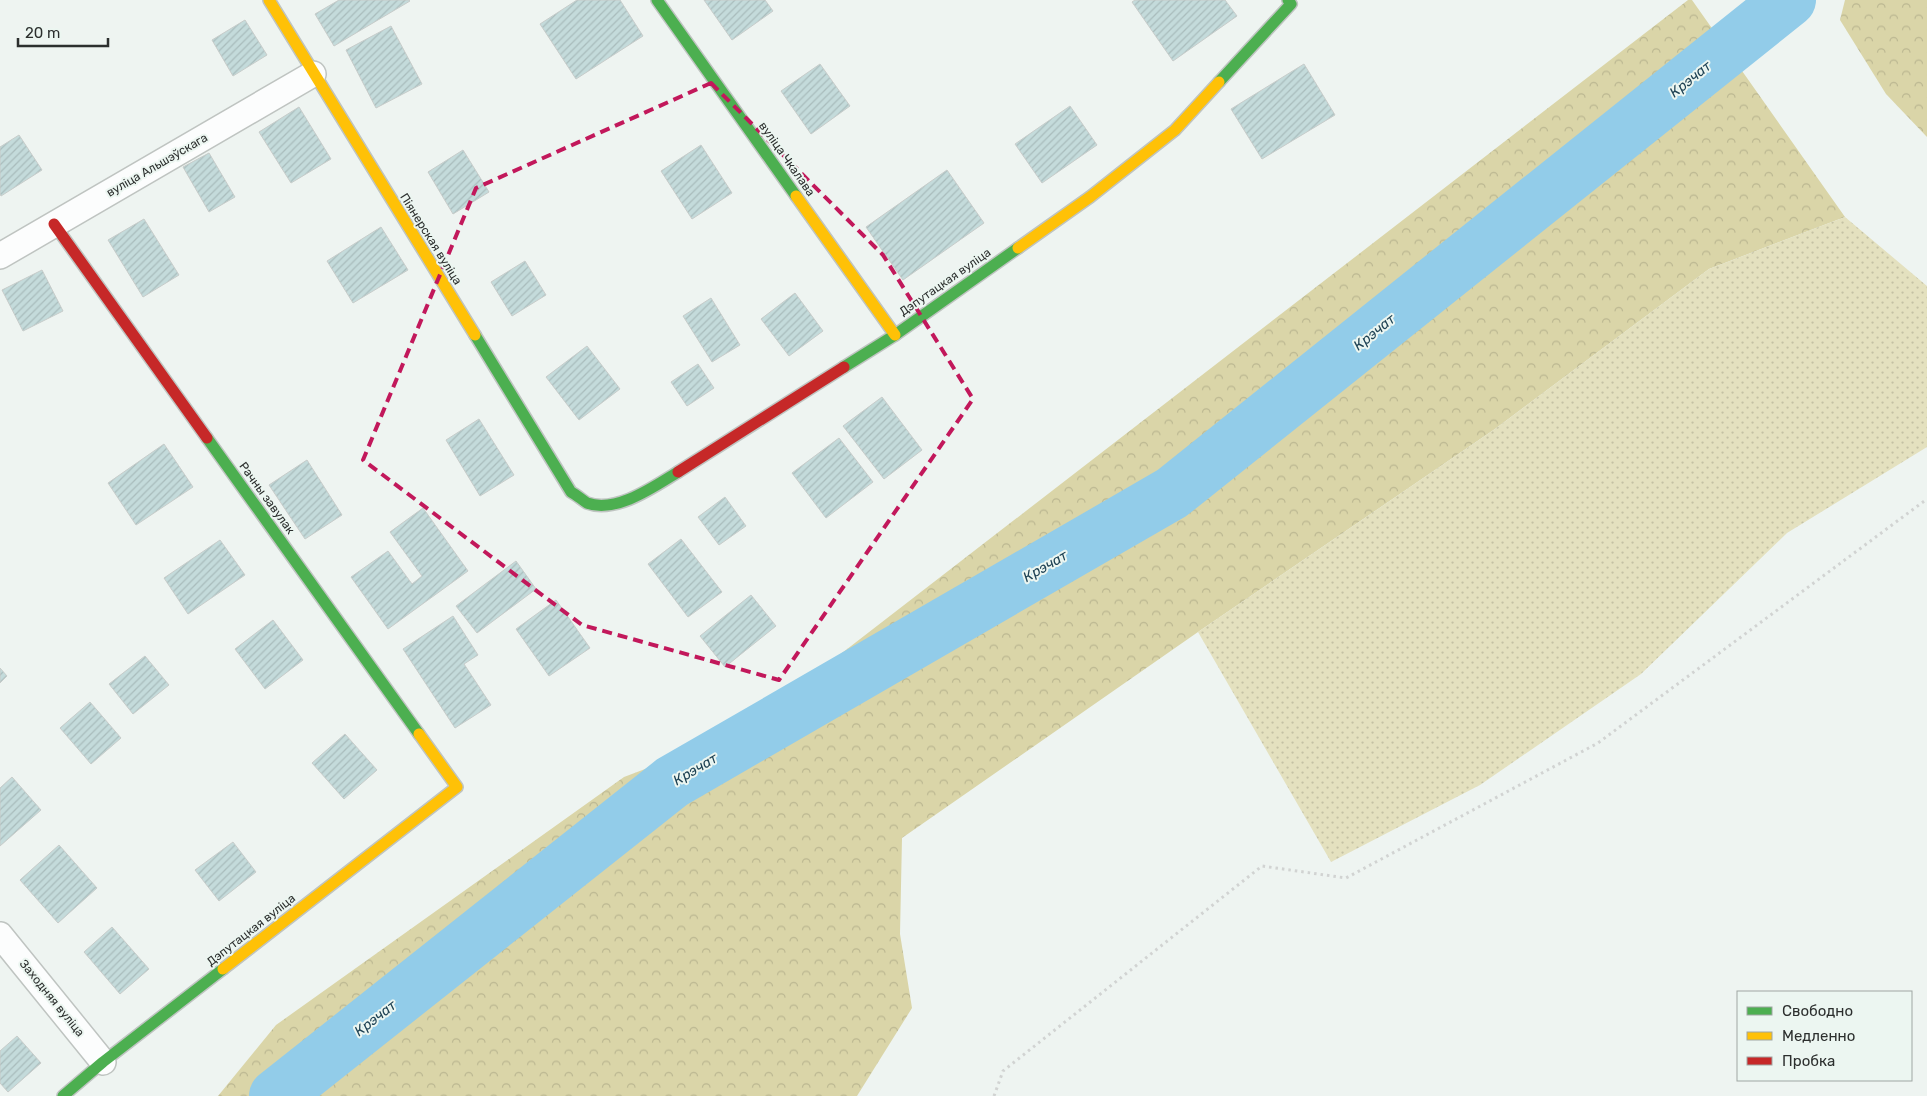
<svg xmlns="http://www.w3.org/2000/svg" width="1927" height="1096" viewBox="0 0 1927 1096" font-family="Rubik,sans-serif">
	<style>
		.forest { fill: url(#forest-crowns) }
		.garden { fill: url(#garden-dots) }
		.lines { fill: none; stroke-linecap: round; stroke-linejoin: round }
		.river { stroke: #92cce9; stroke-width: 54 }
		.building { fill: url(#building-hatch); stroke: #c7ccca }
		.street-casing { stroke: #bfc4c1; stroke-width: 28 }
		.fast-casing { stroke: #bfc4c1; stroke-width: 14 }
		.slow-casing { stroke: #bfc4c1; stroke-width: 14 }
		.jam-casing { stroke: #bfc4c1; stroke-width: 14 }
		.path { stroke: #d1d3d2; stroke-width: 3; stroke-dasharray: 2.5 4; stroke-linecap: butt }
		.street { stroke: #fcfdfd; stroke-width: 25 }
		.fast { stroke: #4caf50; stroke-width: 11 }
		.slow { stroke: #ffc107; stroke-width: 11 }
		.jam { stroke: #c62828; stroke-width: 11 }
		.marked { fill: none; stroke: #c2185b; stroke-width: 4; stroke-dasharray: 10 6; stroke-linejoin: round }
		.labels { text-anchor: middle; stroke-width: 4; stroke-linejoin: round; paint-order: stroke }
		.street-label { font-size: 12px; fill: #2c2f2e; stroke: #ecf6f1 }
		.water-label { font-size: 14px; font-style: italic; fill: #1d4153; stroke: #ecf6f1 }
	</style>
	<defs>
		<pattern id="forest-crowns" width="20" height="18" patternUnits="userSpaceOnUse" patternTransform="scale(1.25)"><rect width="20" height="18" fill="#dad5a8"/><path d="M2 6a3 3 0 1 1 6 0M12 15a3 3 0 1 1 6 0" fill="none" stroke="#bbb791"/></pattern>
		<pattern id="garden-dots" width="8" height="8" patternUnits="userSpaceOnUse" patternTransform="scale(1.25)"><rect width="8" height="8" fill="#e4e1bf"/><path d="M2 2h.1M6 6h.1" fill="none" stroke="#c4c1a4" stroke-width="1.8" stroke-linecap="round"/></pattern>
		<pattern id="building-hatch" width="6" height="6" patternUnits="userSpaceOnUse" patternTransform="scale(1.25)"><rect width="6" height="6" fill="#c4dbdb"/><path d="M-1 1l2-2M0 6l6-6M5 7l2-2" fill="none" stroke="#a9bcbc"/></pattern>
	</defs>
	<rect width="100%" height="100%" fill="#eef4f1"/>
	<g class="forest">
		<polygon points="1688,0 1692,0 1845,217 1709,269 1495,429 1198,632 902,838 900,934 912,1008 857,1096 218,1096 276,1025 624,777 737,734"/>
		<polygon points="1845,0 1927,0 1927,137 1886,94 1840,20"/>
	</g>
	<polygon class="garden" points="1845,217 1927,286 1927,447 1787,533 1641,674 1480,785 1331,862 1198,632 1495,429 1709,269"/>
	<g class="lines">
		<polyline class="river" points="276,1096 672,782 1172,493 1789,0"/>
	</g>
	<g class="building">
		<polygon points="339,0 409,0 410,1 334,46 315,14"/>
		<polygon points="577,0 620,0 643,36 576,79 540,24"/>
		<polygon points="704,0 765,0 773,11 732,40"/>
		<polygon points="1135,0 1225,0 1237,16 1173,61 1132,2"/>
		<polygon points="245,20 267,55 233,76 212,40"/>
		<polygon points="391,26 422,84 376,108 346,50"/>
		<polygon points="820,64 850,106 811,134 781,91"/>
		<polygon points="1304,64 1335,115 1262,159 1231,109"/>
		<polygon points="1070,106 1097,145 1042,183 1015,144"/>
		<polygon points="299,107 331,159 291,183 259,132"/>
		<polygon points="19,135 42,170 1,196 0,194 0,147"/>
		<polygon points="701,145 732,193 692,219 661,171"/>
		<polygon points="463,150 489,192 453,214 428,172"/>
		<polygon points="209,153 235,197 209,212 183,167"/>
		<polygon points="947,170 984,223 903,280 866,227"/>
		<polygon points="144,219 179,275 143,297 108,240"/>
		<polygon points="381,227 408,270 353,303 327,261"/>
		<polygon points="525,261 546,295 512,316 491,282"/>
		<polygon points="42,270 63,311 23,331 2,290"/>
		<polygon points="795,293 823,331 789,356 761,319"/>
		<polygon points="711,298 740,345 712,362 683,316"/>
		<polygon points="587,346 620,389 579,420 546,377"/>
		<polygon points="698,364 714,388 687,406 671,382"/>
		<polygon points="882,397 922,450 884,479 843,426"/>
		<polygon points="479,419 514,475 480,496 446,440"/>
		<polygon points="839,438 873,482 826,518 792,473"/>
		<polygon points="164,444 193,487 136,525 108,483"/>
		<polygon points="307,460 342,515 305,539 269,485"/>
		<polygon points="725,497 746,526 719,545 698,517"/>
		<polygon points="423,508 468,571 388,629 351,577 388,551 412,584 422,576 390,532"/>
		<polygon points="681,539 722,592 688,617 648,564"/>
		<polygon points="220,540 245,575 188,614 164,578"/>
		<polygon points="516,561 536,589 477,633 456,606"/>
		<polygon points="751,595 776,626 725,667 700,636"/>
		<polygon points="556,600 590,648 549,676 516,629"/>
		<polygon points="453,616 478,655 464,664 491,705 455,728 403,649"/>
		<polygon points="273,620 303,660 265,689 235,649"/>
		<polygon points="145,656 169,685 133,714 109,684"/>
		<polygon points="0,668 7,676 0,683"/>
		<polygon points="90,702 121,738 91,764 60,728"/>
		<polygon points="345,734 377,770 344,799 312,763"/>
		<polygon points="12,777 41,810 0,846 0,788"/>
		<polygon points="233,842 256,872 219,901 195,870"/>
		<polygon points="59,845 97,888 58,923 20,880"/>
		<polygon points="112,927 149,969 120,994 84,952"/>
		<polygon points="17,1036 41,1063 8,1092 0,1083 0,1051"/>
	</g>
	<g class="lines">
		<g class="street-casing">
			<g id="street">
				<polyline points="0,256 313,74"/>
				<polyline points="0,935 103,1062"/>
			</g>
		</g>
		<g class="fast-casing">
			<g id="fast">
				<polyline points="657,0 796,196"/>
				<polyline points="1219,82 1291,4 1288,0"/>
				<path d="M475,335L571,492C577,495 582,500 587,503C616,514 655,486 678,472"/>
				<polyline points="844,367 895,335 1018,248"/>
				<polyline points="207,438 419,734"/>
				<polyline points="63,1096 103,1062 223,969"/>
			</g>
		</g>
		<g class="slow-casing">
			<g id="slow">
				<polyline points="269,0 475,335"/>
				<polyline points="796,196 895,335"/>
				<polyline points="1018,248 1090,197 1175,130 1219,82"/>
				<polyline points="223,969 457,787 419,734"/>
			</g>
		</g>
		<g class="jam-casing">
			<g id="jam">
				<polyline points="54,224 207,438"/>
				<polyline points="678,472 844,367"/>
			</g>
		</g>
		<polyline class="path" points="994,1096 1003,1071 1262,866 1346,878 1598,743 1927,499"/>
		<use href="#street" class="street"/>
		<use href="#fast" class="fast"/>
		<use href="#slow" class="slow"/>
		<use href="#jam" class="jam"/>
	</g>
	<path class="marked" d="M711,83L883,255L973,399L779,680L582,625L363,460L476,188Z"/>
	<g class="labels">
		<g class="street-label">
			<text transform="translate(787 159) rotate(55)" y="4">вуліца Чкалава</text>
			<text transform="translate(157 165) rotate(-30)" y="4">вуліца Альшэўскага</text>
			<text transform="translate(431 239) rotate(58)" y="4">Піянерская вуліца</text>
			<text transform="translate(945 282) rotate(-35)" y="4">Дэпутацкая вуліца</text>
			<text transform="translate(267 498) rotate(54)" y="4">Рачны завулак</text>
			<text transform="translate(251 930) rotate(-38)" y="4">Дэпутацкая вуліца</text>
			<text transform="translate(52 998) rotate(51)" y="4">Заходняя вуліца</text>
		</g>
		<g class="water-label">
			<text transform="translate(1690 79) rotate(-39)" y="5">Крэчат</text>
			<text transform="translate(1374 332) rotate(-39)" y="5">Крэчат</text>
			<text transform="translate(1045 566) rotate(-30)" y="5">Крэчат</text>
			<text transform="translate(695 769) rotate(-31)" y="5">Крэчат</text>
			<text transform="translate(375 1018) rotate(-38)" y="5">Крэчат</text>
		</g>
	</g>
	<rect x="1737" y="991" width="175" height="90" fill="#ecf6f1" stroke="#9fa6a3"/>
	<rect x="1747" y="1007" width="25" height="8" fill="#4caf50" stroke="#9fa6a3"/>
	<text x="1782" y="1016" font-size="15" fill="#2c2f2e">Свободно</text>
	<rect x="1747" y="1032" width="25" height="8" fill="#ffc107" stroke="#9fa6a3"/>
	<text x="1782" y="1041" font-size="15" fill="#2c2f2e">Медленно</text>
	<rect x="1747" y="1057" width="25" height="8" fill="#c62828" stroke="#9fa6a3"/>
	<text x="1782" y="1066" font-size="15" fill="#2c2f2e">Пробка</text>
	<path d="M18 38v8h90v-8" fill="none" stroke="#2c2f2e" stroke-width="2.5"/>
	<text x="25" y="38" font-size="15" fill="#2c2f2e" stroke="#ecf6f1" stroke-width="4" paint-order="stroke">20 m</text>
</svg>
